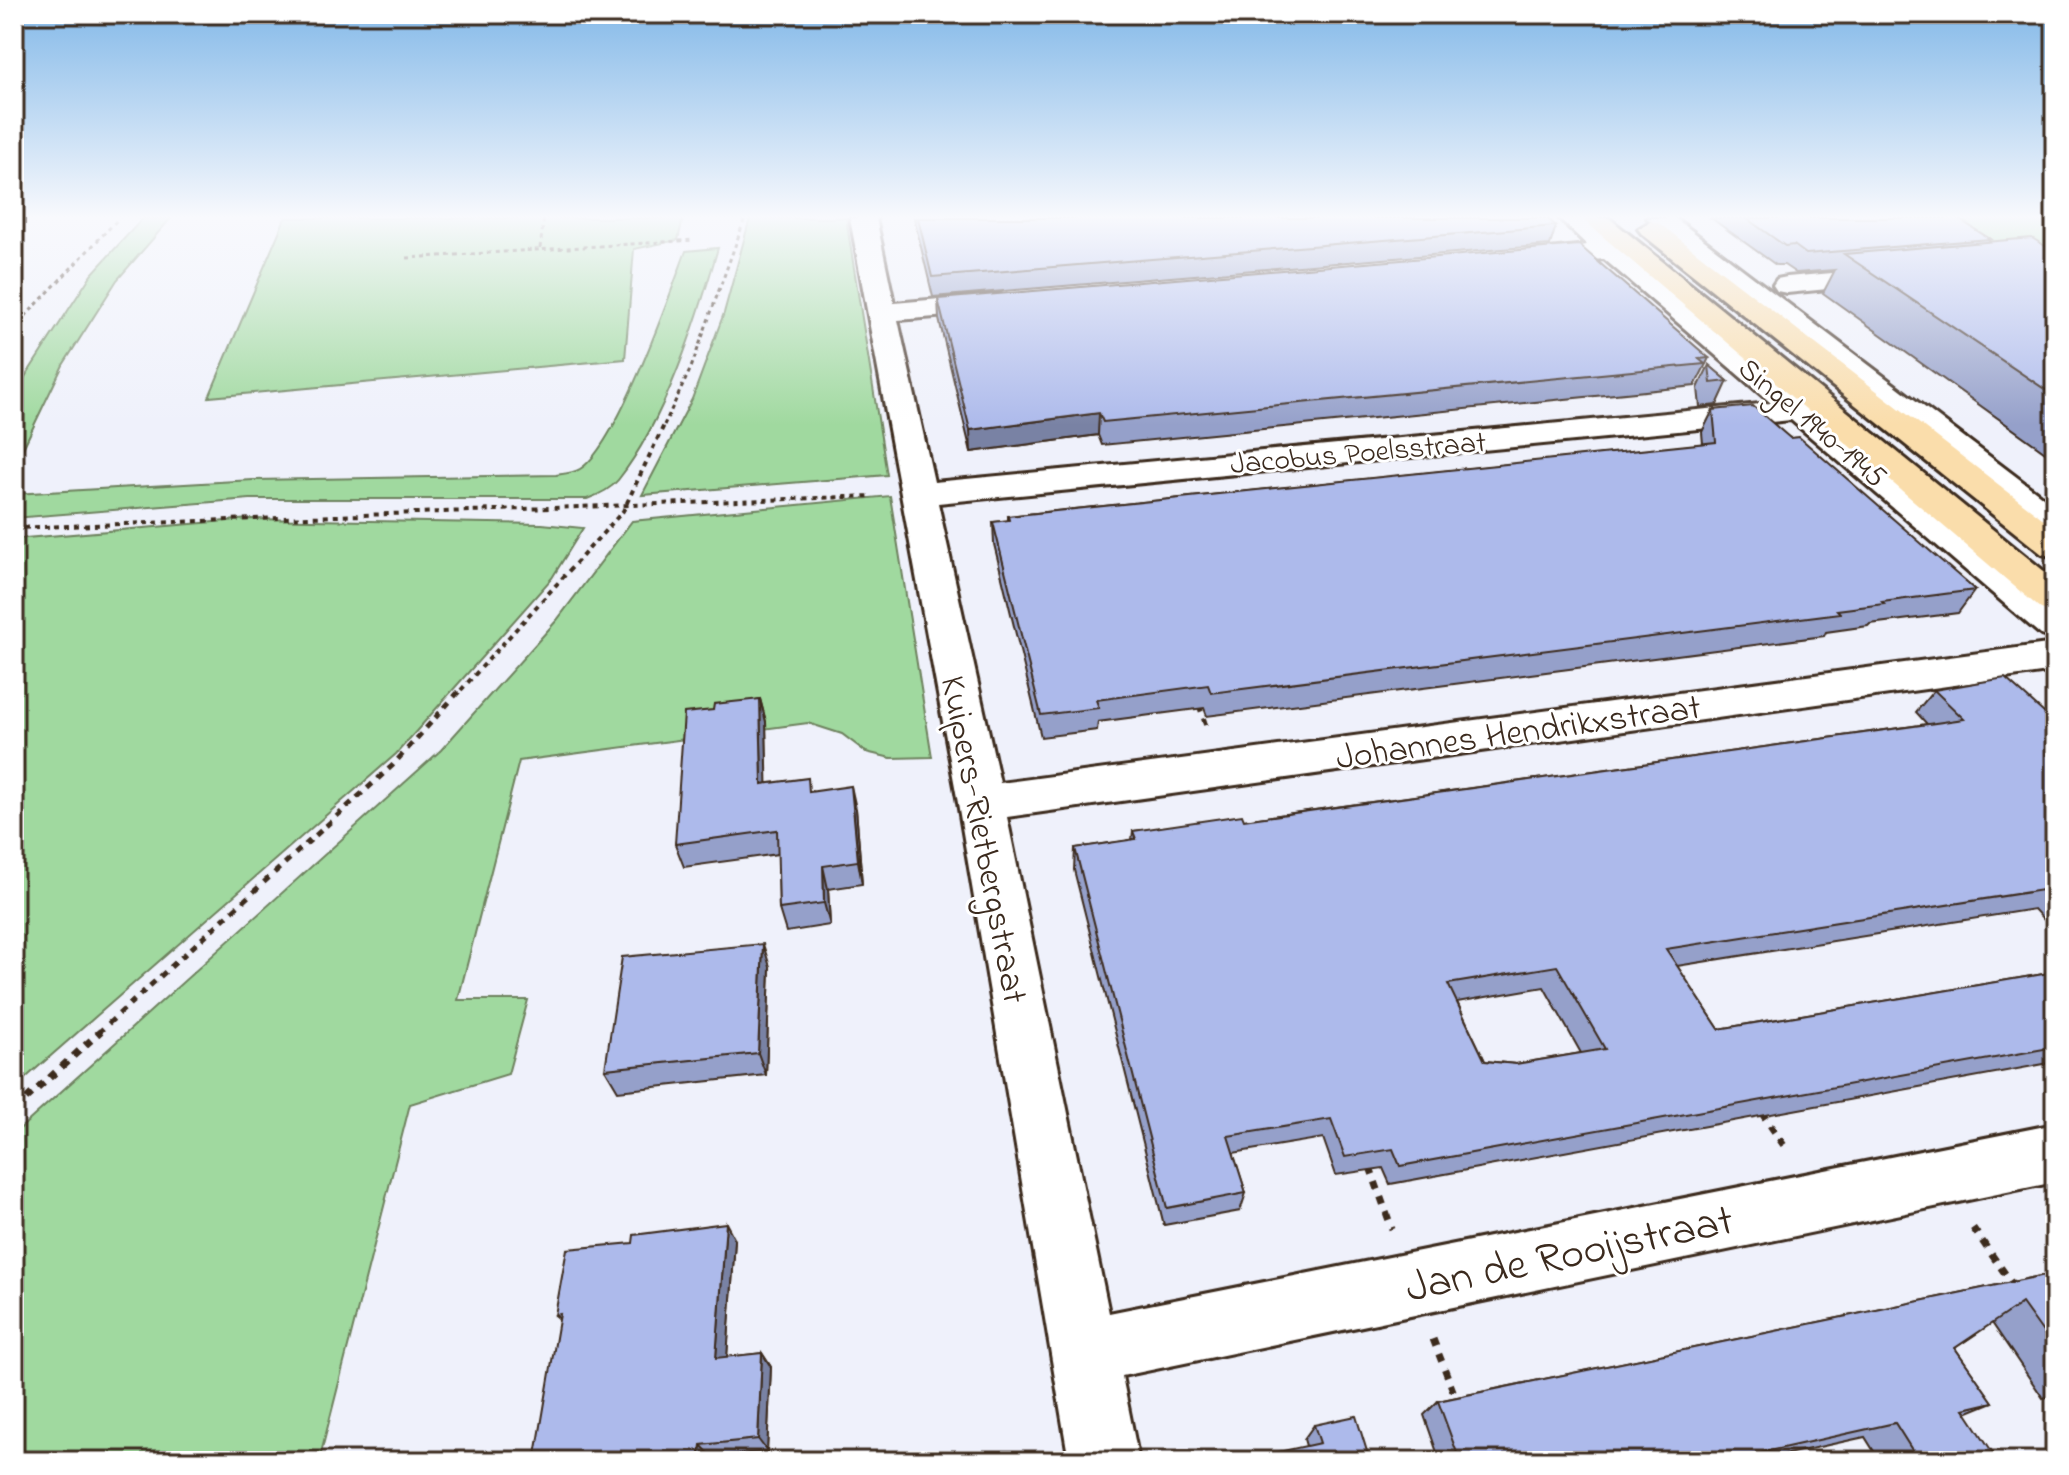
<svg xmlns="http://www.w3.org/2000/svg" width="2069" height="1475" viewBox="0 0 2069 1475" font-family="'Indie Flower',sans-serif">
	<style>
		.green { fill: #a0d99f; stroke: #6e825e; stroke-width: 2 }
		.lines { fill: none; stroke-linecap: round; stroke-linejoin: round }
		.minor-casing { stroke: #3b2a1e; stroke-width: 6 }
		.major-casing { stroke: #3b2a1e; stroke-width: 6 }
		.path-far3 { stroke: #3b2a1e; stroke-width: 3; stroke-dasharray: 4 4; stroke-linecap: butt }
		.path-far2 { stroke: #3b2a1e; stroke-width: 4; stroke-dasharray: 5 5; stroke-linecap: butt }
		.path-far1 { stroke: #3b2a1e; stroke-width: 5; stroke-dasharray: 7 7; stroke-linecap: butt }
		.path { stroke: #3b2a1e; stroke-width: 7; stroke-dasharray: 8 8; stroke-linecap: butt }
		.minor { fill: #fff; fill-rule: evenodd }
		.major { fill: #faddab; fill-rule: evenodd }
		.wall { fill: #95a0ca; stroke: #3b2a1e; stroke-width: 2; fill-rule: evenodd }
		.shaded-wall { fill: #7982a4; stroke: #3b2a1e; stroke-width: 2 }
		.building { fill: #adbaeb; stroke: #3b2a1e; stroke-width: 2; fill-rule: evenodd }
		.labels { text-anchor: middle; stroke-width: 6; stroke-linejoin: round; paint-order: stroke }
		.far-street-label { font-size: 30px; fill: #3b2a1e; stroke: #fff }
		.street-label { font-size: 36px; fill: #3b2a1e; stroke: #fff }
		.near-street-label { font-size: 44px; fill: #3b2a1e; stroke: #fff }
	</style>
	<rect width="100%" height="100%" fill="#eff1fb"/>
	<filter id="ink" filterUnits="userSpaceOnUse"><feTurbulence type="fractalNoise" baseFrequency=".0125" numOctaves="2"/><feDisplacementMap in="SourceGraphic" scale="16" xChannelSelector="R" yChannelSelector="G"/><feConvolveMatrix kernelMatrix="1 2 1 2 8 2 1 2 1" color-interpolation-filters="sRGB"/></filter>
	<g filter="url(#ink)">
		<g class="green">
			<polygon points="143,218 171,218 117,280 63,365 14,467 14,394 91,275"/>
			<polygon points="285,218 683,218 678,240 634,249 625,359 209,397"/>
			<polygon points="750,218 846,218 887,475 642,495 692,399 724,313"/>
			<polygon points="1953,218 2050,218 2055,221 2055,248 2009,251"/>
			<path d="M718,248C697,320 665,421 618,480C610,490 598,495 587,499H250L14,518V494L253,480L556,475C563,474 574,473 580,469C617,447 670,294 686,251Z"/>
			<polygon points="890,496 932,757 891,758 866,752 842,734 808,723 519,761 458,1000 528,1000 508,1074 410,1104 319,1461 14,1461 14,1134 441,750 557,620 632,521"/>
			<polygon points="250,519 542,524 583,528 552,578 396,754 14,1088 14,539"/>
		</g>
		<g class="lines">
			<g class="minor-casing">
				<g id="minor">
					<polygon points="850,218 876,218 894,303 998,294 1008,297 1012,303 1008,309 998,312 898,320 934,482 1771,403 1604,259 1529,266 1520,264 1516,258 1520,252 1587,245 1559,218 1587,218 2055,605 2055,639 2041,635 1791,420 938,503 1000,783 2055,643 2055,671 1007,817 1109,1313 2055,1124 2055,1182 1122,1376 1139,1461 1069,1461 958,803"/>
					<polygon points="1647,218 1675,218 2055,506 2055,534 2042,531"/>
					<polygon points="1889,268 1899,270 1903,276 1899,282 1787,293 1777,291 1773,285 1777,279 1787,277"/>
				</g>
			</g>
			<g class="major-casing">
				<g id="major">
					<polygon points="1581,218 1609,218 2055,580 2055,613 2041,609"/>
					<polygon points="1651,221 1660,224 2055,528 2055,557 2042,554 1642,234 1638,229"/>
				</g>
			</g>
			<g class="path-far3">
				<polyline points="540,248 544,218"/>
				<polyline points="407,258 694,240"/>
				<polyline points="14,328 119,218"/>
				<polyline points="664,425 691,368 745,218"/>
			</g>
			<g class="path-far2">
				<polyline points="14,528 872,496"/>
				<polyline points="461,690 623,511 665,423"/>
			</g>
			<g class="path-far1">
				<polyline points="1199,705 1206,726"/>
				<polyline points="98,1033 392,766 462,688"/>
			</g>
			<g class="path">
				<polyline points="14,1110 101,1031"/>
				<polyline points="1761,1112 1787,1150"/>
				<polyline points="1370,1167 1392,1229"/>
				<polyline points="1973,1228 2013,1285"/>
				<polyline points="1433,1339 1457,1401"/>
			</g>
			<use href="#minor" class="minor"/>
			<use href="#major" class="major"/>
		</g>
		<g class="wall">
			<polygon points="914,218 1547,218 1556,226 1550,245 933,297"/>
			<polygon points="1711,218 1957,218 1990,239 1988,242 2055,252 2055,459 1823,293 1835,270 1796,273 1784,265 1776,265"/>
			<polygon points="938,299 1709,358 1695,386 1102,445 1098,435 971,452 939,319"/>
			<polygon points="1709,365 1728,381 1717,405 1700,407 1698,388"/>
			<polygon points="1713,410 1790,438 1975,590 1958,613 1870,624 1868,626 1826,632 1824,636 1207,716 1204,708 1098,722 1097,730 1041,737 994,544 993,522 1008,521 1008,516 1703,444 1702,432"/>
			<path d="M1934,690L2044,713L2055,712V932L2034,909L1677,966L1719,1029L2055,972V1062L1390,1184L1383,1168L1336,1175L1323,1138L1233,1153L1246,1193L1240,1211L1164,1225L1074,870L1075,848L1132,840L1133,831L1244,820L1927,724L1916,712ZM1544,987L1581,1053L1516,1064L1485,1061L1457,1002Z"/>
			<polygon points="760,699 766,722 767,783 811,791 856,809 862,884 828,889 830,925 786,932 779,909 778,854 684,867 675,844 713,710"/>
			<polygon points="770,967 766,1075 618,1091 605,1069"/>
			<polygon points="735,1240 727,1357 762,1353 771,1367 767,1451 712,1457 555,1315"/>
			<polygon points="2055,1273 2055,1395 2043,1398 1992,1323 1955,1348 1993,1402 1966,1413 1959,1461 1880,1461 1865,1437 1755,1461 1440,1461 1424,1415 1438,1401"/>
			<polygon points="1314,1425 1370,1461 1306,1446 1304,1439"/>
			<polygon points="1993,1453 1971,1461 1959,1461"/>
		</g>
		<g class="shaded-wall">
			<polygon points="1099,413 1098,435 971,452 970,430"/>
			<polygon points="760,699 766,722 768,807 762,784"/>
			<polygon points="851,786 856,809 862,884 858,861"/>
			<polygon points="823,866 828,889 830,925 824,903"/>
			<polygon points="763,944 770,967 766,1075 758,1053"/>
			<polygon points="726,1223 735,1240 726,1372 716,1358"/>
			<polygon points="762,1353 771,1367 767,1451 758,1439"/>
			<polygon points="701,1445 712,1457 712,1461 699,1461"/>
		</g>
		<g class="building">
			<polygon points="918,218 1547,218 1556,226 932,277"/>
			<polygon points="1746,218 1957,218 1990,239 1806,254 1794,245 1785,246"/>
			<polygon points="2032,238 2055,252 2055,396 1844,254"/>
			<polygon points="1579,245 1709,358 1699,359 1705,364 1103,422 1099,413 970,430 938,299"/>
			<polygon points="1709,365 1728,381 1711,383"/>
			<polygon points="1753,406 1790,438 1799,437 1975,590 1882,602 1884,604 1837,610 1840,613 1258,687 1211,693 1208,685 1096,700 1099,708 1041,715 993,522 1009,520 1008,516 1716,442 1713,410"/>
			<path d="M2005,678L2044,713L2055,712V888L1666,949L1719,1029L2055,972V1047L1400,1166L1393,1149L1345,1157L1331,1119L1228,1136L1246,1193L1167,1208L1075,848L1136,839L1133,831L1242,815L1244,820L1964,719L1934,690ZM1557,966L1605,1049L1516,1064L1485,1061L1448,984Z"/>
			<polygon points="760,699 762,784 808,778 809,792 851,786 858,861 823,866 824,903 779,909 777,830 675,844 684,713 713,710 714,704"/>
			<polygon points="763,944 758,1053 605,1069 622,957"/>
			<polygon points="726,1223 716,1358 762,1353 758,1439 701,1445 699,1461 535,1461 560,1314 555,1315 567,1249 633,1243 634,1235"/>
			<polygon points="2055,1273 2055,1349 2022,1303 1955,1348 1993,1402 1964,1409 1993,1453 1959,1461 1919,1461 1895,1423 1724,1461 1460,1461 1438,1401"/>
			<polygon points="1356,1416 1370,1461 1237,1461 1320,1443 1314,1425"/>
		</g>
	</g>
	<linearGradient id="sky" x2="0" y2="1"><stop stop-color="#82b8e8"/><stop offset="0.51" stop-color="#f8f9fd"/><stop offset="1" stop-color="#f8f9fd" stop-opacity="0"/></linearGradient>
	<rect width="2069" height="425" fill="url(#sky)"/>
	<g class="labels">
		<g class="far-street-label">
			<text transform="translate(1813 422) rotate(40)" y="10">Singel 1940-1945</text>
			<text transform="translate(1358 452) rotate(-5)" y="10">Jacobus Poelsstraat</text>
		</g>
		<g class="street-label">
			<text transform="translate(1518 730) rotate(-8)" y="13">Johannes Hendrikxstraat</text>
			<text transform="translate(986 839) rotate(79)" y="13">Kuipers-Rietbergstraat</text>
		</g>
		<g class="near-street-label">
			<text transform="translate(1569 1252) rotate(-12)" y="15">Jan de Rooijstraat</text>
		</g>
	</g>
	<rect width="2069" height="1475" fill="none" stroke="#fff" stroke-width="48"/>
	<rect x="24" y="24" width="2021" height="1427" fill="none" stroke="#3b2a1e" stroke-width="3" filter="url(#ink)"/>
</svg>
